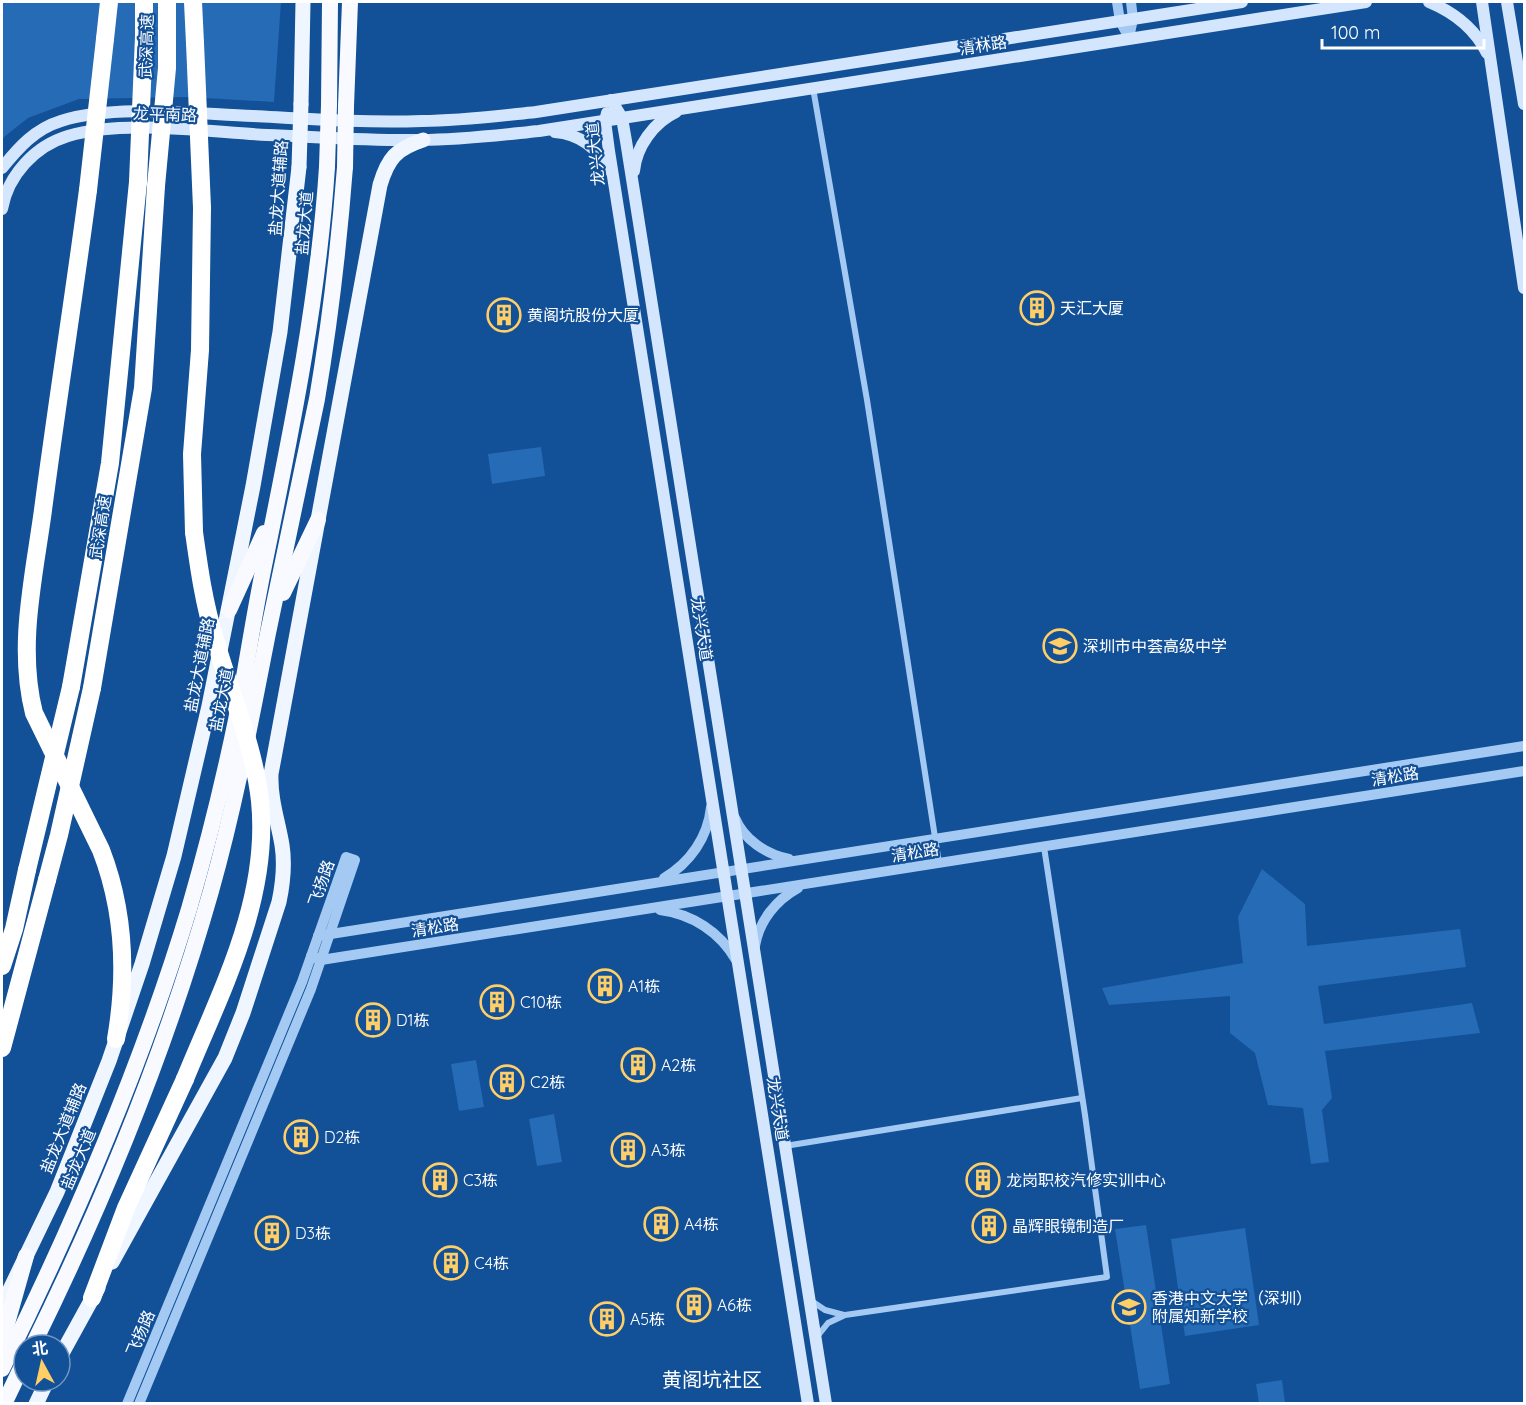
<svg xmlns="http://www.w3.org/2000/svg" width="1526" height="1405" viewBox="0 0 1526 1405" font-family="Quicksand,'Noto Sans SC',sans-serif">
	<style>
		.green { fill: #256bb6 }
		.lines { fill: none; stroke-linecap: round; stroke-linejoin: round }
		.minor { stroke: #a4caf3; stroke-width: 6 }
		.tertiary { stroke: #a4caf3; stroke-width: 10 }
		.secondary { stroke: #d3e6fd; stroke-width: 12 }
		.primary { stroke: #f0f6ff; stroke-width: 15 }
		.trunk { stroke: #f8faff; stroke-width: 16 }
		.motorway { stroke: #fff; stroke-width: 18 }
		.primary-bridge { stroke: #f0f6ff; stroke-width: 15 }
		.trunk-bridge { stroke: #f8faff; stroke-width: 16 }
		.motorway-bridge { stroke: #fff; stroke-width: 18 }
		.labels { text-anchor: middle; stroke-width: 4.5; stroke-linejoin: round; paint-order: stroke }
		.street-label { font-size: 16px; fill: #fff; stroke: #125098 }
		.poi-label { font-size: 16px; fill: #fff; stroke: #125098; text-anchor: start }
		.quarter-label { font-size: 20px; fill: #fff; stroke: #125098 }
	</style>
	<rect width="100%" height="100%" fill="#125098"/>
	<g class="green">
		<polygon points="2,2 281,2 274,102 188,97 79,99 28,118 4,137 2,141"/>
		<polygon points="541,447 545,476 492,484 488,454"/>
		<polygon points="1262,869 1305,904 1307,946 1460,929 1466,967 1318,986 1324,1024 1472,1003 1480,1033 1325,1051 1332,1098 1322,1110 1329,1162 1311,1164 1303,1108 1268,1105 1255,1053 1230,1033 1230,996 1109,1005 1102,988 1243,963 1238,917"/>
		<polygon points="476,1060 484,1107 459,1111 451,1064"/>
		<polygon points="554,1114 562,1162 537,1166 529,1119"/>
		<polygon points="1146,1225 1170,1384 1140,1389 1115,1229"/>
		<polygon points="1245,1228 1259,1325 1185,1336 1171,1239"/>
		<polygon points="1282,1380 1285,1403 1259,1403 1256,1384"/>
	</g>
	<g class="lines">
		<g class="minor">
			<polyline points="813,88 867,400 939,863"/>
			<polyline points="785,1146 1082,1098"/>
			<polyline points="810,1300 825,1310 844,1315"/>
			<polyline points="816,1338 828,1323 845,1315 1107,1277 1085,1115 1044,847"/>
		</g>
		<g class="tertiary">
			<polyline points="1117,2 1120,21 1129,38"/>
			<polyline points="1129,38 1133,19 1131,2"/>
			<path d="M735,818C744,840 766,854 789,859"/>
			<path d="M664,878C690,863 708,837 711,807"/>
			<path d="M660,910C692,914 720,932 736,960"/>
			<polyline points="318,936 1524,746"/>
			<path d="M755,946C759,921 776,900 798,888"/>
			<polyline points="311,956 321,960 1524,771"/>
			<polyline points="127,1404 302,982 346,857 355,860 311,989 139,1404"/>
		</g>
		<g class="secondary">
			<path d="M1429,2C1453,12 1475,29 1487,53"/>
			<polyline points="1482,2 1524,288"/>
			<polyline points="1507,2 1524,104"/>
			<polyline points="611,100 622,118 626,141 826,1404"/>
			<polyline points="607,113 605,121 609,151 808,1404"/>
			<path d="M555,132C580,134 598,149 609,170"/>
			<path d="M2,168C19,147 35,129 61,121C115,104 196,114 253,116C309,119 365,123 422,121C460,121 498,116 536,112L1242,2"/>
			<path d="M634,171C636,147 654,122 676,112"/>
			<path d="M2,209C8,175 35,146 68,136C123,119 209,132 267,135C318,137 370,141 421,140C461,140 500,135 539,131L1366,2"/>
		</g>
		<g class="primary">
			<polyline points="301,104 303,2"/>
			<path d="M112,1262L225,1058L243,1013L279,902C283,883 285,864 282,845C278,821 270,799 271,774L380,185C388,158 396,149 423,140"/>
			<polyline points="2,1306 57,1192 109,1061 142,964 174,856 209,706 253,486 280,332 299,167"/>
			<polyline points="60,1357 98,1288"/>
			<polyline points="36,1404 47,1381"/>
		</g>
		<g class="trunk">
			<polyline points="329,105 330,2"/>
			<polyline points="346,106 350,2"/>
			<polyline points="283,593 318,520"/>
			<polyline points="229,610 264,533"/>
			<polyline points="2,1341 26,1256"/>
			<path d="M33,1345C104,1201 167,1046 211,891C235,806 251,720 268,633C284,555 300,477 317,399C330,322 339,245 345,167"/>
			<path d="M2,1369C75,1221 141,1068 189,909C207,847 223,783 236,720C246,670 253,620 263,571C290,437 318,304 327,167"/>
			<polyline points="4,1404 24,1362"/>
		</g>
		<g class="motorway">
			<polyline points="193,2 195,43"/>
			<polyline points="167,35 167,2"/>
			<polyline points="144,36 144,2"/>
			<polyline points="105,39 109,2"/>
			<path d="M88,190C74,296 57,403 43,510C34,577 17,646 34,713L101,850C125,912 127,975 116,1039"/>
			<polyline points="194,532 192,454 200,350 202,208"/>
			<polyline points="71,687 110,463 138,182"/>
			<polyline points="92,688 143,388 156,186"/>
			<polyline points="2,966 14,929 27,870"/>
			<polyline points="2,1048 47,880"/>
			<polyline points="92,1298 126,1208 185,1079"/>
		</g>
		<polyline class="primary-bridge" points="299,167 301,104"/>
		<g class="trunk-bridge">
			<polyline points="327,167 329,105"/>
			<polyline points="345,167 346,106"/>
		</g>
		<g class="motorway-bridge">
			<polyline points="195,43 202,208"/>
			<polyline points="138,182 144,36"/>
			<polyline points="156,186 167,68 167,35"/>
			<polyline points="88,190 105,39"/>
			<polyline points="27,870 71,687"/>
			<polyline points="47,880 59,835 92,688"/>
			<path d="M185,1079C221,991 270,899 260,801C254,745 230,693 215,639C204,604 199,568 194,532"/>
		</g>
	</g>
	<defs>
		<g id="building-ring" transform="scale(1.725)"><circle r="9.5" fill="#125098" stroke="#ffce66" stroke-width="1.5"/><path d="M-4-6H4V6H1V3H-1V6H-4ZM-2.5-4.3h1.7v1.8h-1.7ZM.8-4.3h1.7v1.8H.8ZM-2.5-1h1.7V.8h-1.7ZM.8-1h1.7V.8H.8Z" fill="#ffce66"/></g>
		<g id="school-ring" transform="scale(1.725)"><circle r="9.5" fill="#125098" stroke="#ffce66" stroke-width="1.5"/><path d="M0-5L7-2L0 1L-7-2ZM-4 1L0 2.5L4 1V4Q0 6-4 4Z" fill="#ffce66"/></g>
	</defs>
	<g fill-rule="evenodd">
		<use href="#building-ring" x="1037" y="308"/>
		<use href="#building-ring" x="504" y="315"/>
		<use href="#school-ring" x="1060" y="646"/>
		<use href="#building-ring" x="605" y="986"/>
		<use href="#building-ring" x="497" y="1002"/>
		<use href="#building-ring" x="373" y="1020"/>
		<use href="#building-ring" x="638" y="1065"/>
		<use href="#building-ring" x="507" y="1082"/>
		<use href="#building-ring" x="301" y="1137"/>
		<use href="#building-ring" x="628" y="1150"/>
		<use href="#building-ring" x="440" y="1180"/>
		<use href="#building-ring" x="983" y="1180"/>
		<use href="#building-ring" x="661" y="1224"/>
		<use href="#building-ring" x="989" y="1226"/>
		<use href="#building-ring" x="272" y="1233"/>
		<use href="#building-ring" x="451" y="1263"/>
		<use href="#building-ring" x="694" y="1305"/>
		<use href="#school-ring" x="1129" y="1307"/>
		<use href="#building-ring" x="607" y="1319"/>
	</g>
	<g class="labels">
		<g class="street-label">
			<text transform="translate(983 45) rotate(-9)" y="6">清林路</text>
			<text transform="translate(146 46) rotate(-88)" y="6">武深高速</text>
			<text transform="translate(165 114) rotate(2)" y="6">龙平南路</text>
			<text transform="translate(595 154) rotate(-96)" y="6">龙兴大道</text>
			<text transform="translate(278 188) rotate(-86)" y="6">盐龙大道辅路</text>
			<text transform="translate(304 223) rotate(-85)" y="6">盐龙大道</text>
			<text transform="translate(100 527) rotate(-81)" y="6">武深高速</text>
			<text transform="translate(702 629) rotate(81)" y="6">龙兴大道</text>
			<text transform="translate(199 665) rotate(-79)" y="6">盐龙大道辅路</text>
			<text transform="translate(221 700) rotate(-79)" y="6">盐龙大道</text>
			<text transform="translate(1395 776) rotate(-9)" y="6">清松路</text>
			<text transform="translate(915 852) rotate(-9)" y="6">清松路</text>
			<text transform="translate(321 883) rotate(-71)" y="6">飞扬路</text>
			<text transform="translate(435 927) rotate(-9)" y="6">清松路</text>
			<text transform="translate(778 1109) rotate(81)" y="6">龙兴大道</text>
			<text transform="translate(63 1128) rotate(-68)" y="6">盐龙大道辅路</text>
			<text transform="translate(78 1159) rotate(-67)" y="6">盐龙大道</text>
			<text transform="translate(140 1333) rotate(-67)" y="6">飞扬路</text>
		</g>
		<g class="poi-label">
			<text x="1060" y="314">天汇大厦</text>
			<text x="527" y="321">黄阁坑股份大厦</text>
			<text x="1083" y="652">深圳市中荟高级中学</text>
			<text x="628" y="992">A1栋</text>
			<text x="520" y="1008">C10栋</text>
			<text x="396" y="1026">D1栋</text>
			<text x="661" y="1071">A2栋</text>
			<text x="530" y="1088">C2栋</text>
			<text x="324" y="1143">D2栋</text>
			<text x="651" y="1156">A3栋</text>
			<text x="463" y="1186">C3栋</text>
			<text x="1006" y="1186">龙岗职校汽修实训中心</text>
			<text x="684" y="1230">A4栋</text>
			<text x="1012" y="1232">晶辉眼镜制造厂</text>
			<text x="295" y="1239">D3栋</text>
			<text x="474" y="1269">C4栋</text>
			<text x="1152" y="1304">香港中文大学（深圳）<tspan x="1152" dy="18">附属知新学校</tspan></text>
			<text x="717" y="1311">A6栋</text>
			<text x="630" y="1325">A5栋</text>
		</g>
		<g class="quarter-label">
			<text x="712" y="1387">黄阁坑社区</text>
		</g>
	</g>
	<rect width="1526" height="1405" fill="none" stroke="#ffffff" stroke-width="6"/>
	<g transform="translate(42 1363) rotate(352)"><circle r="28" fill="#125098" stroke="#7196c1" stroke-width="1.5"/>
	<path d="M0-4.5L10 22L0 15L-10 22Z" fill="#ffce66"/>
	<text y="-9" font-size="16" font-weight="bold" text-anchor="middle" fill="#ffffff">北</text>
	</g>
	<path d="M1322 39v9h162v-9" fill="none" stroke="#ffffff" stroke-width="3"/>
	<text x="1331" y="39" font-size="18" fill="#ffffff" stroke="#125098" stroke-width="4.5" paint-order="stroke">100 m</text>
</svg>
